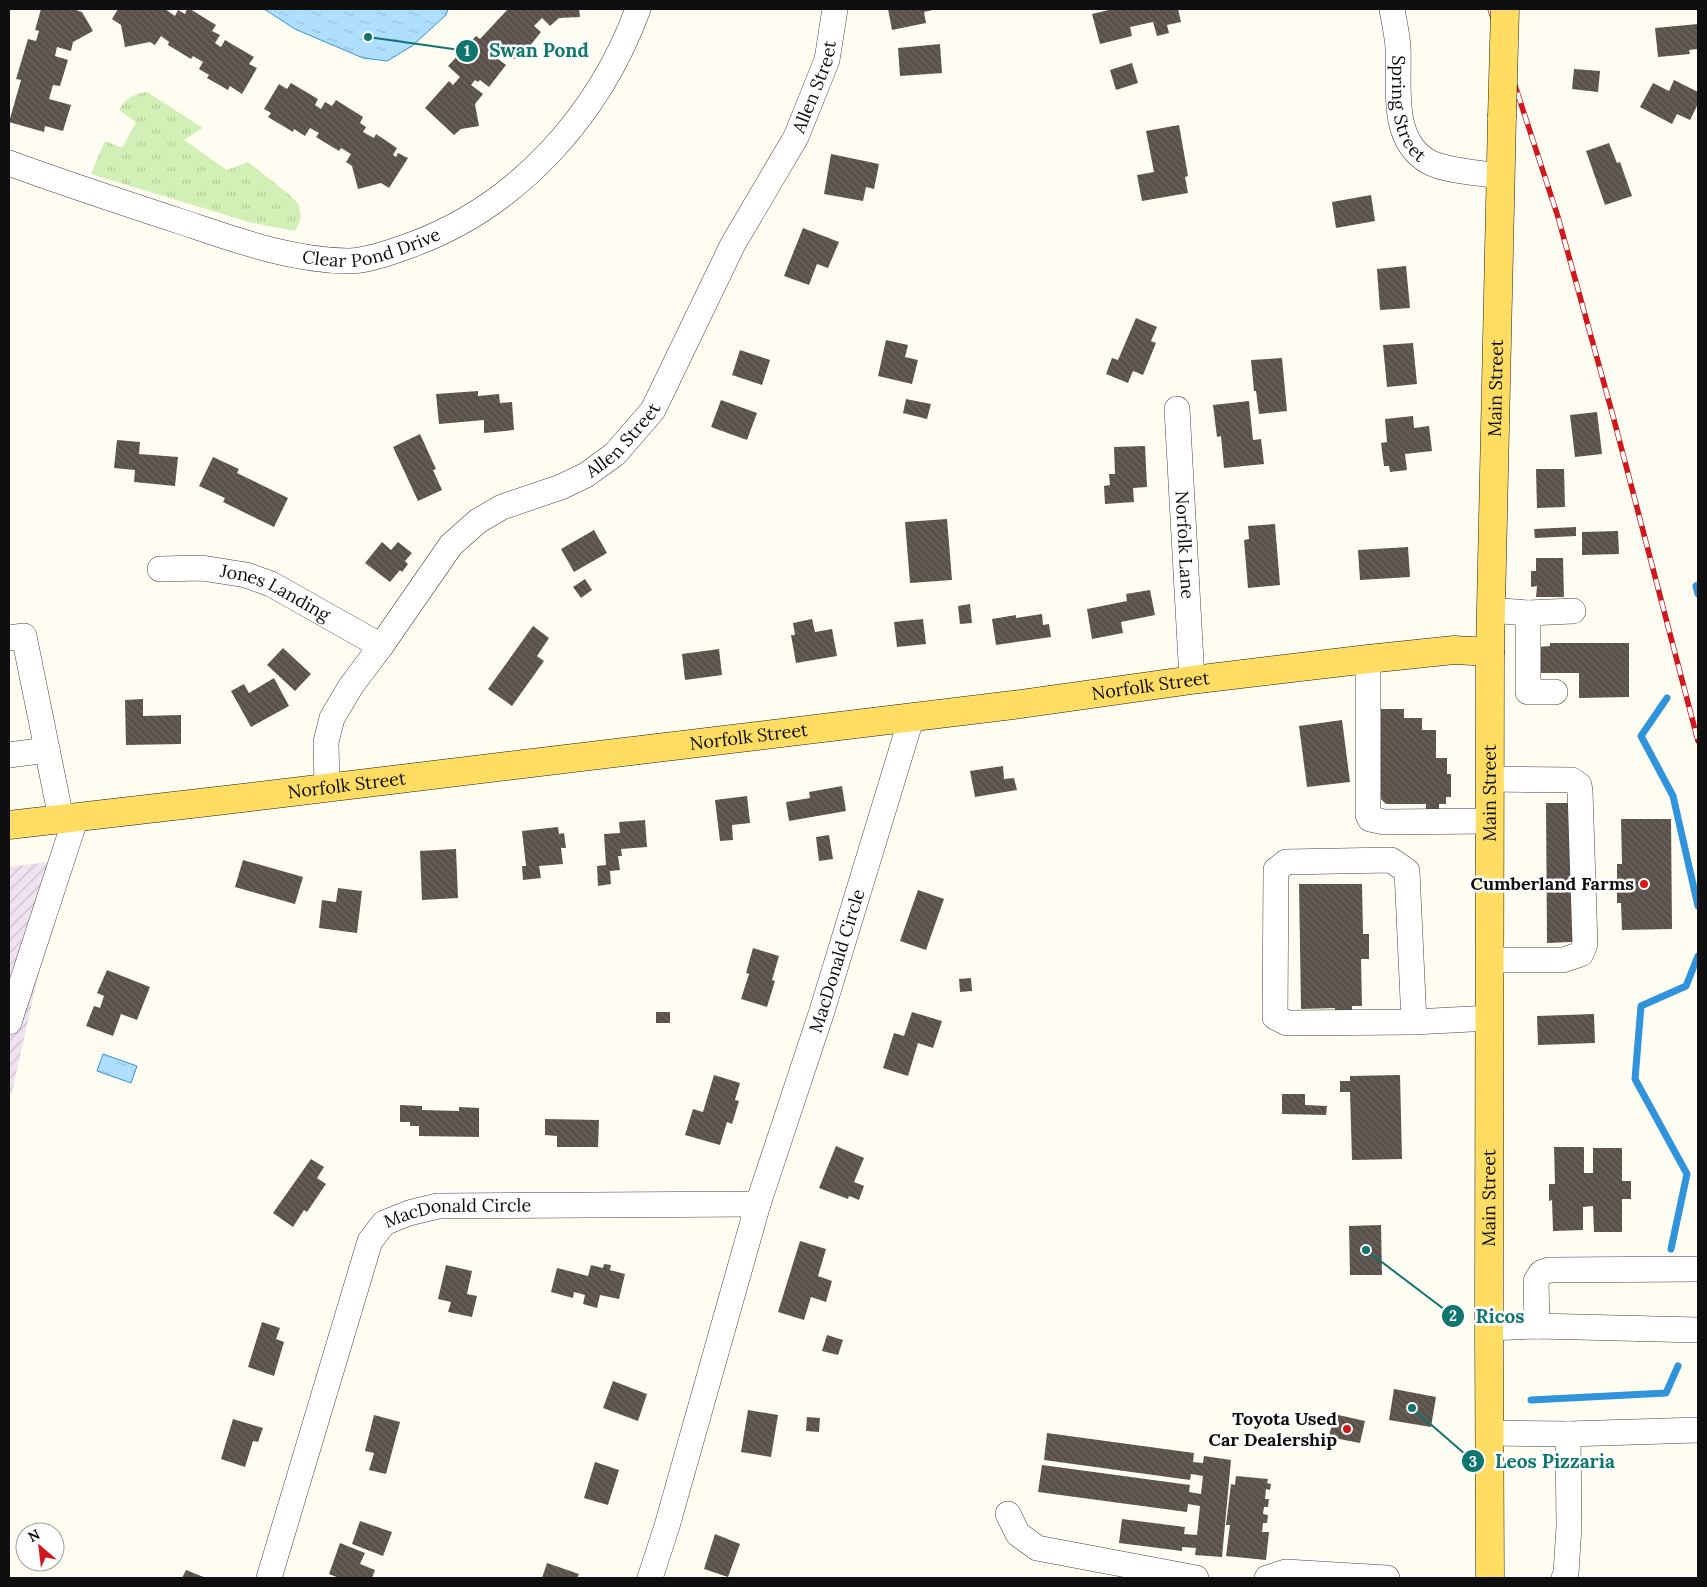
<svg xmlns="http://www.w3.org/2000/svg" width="1707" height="1587" viewBox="0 0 1707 1587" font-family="Lora,serif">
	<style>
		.industrial { fill: url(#industrial-furrows) }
		.grass { fill: url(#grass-tufts) }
		.water { fill: url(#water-ripples); stroke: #2f94dc }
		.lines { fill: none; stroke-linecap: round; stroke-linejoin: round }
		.stream { stroke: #2f94dc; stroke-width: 7 }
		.building { fill: url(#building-back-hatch) }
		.minor-casing { stroke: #424242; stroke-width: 26 }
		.major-casing { stroke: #202020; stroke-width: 29 }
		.minor { stroke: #fff; stroke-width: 25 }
		.major { stroke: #ffdc62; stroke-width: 28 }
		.rail-casing { stroke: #d0171c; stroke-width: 5.5 }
		.rail { stroke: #fff; stroke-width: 4; stroke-dasharray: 11; stroke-linecap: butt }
		.major-bridge-casing { stroke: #202020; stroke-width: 29; stroke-linecap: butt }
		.major-bridge { stroke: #ffdc62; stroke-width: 28 }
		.poi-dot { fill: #d0171c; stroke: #fff; stroke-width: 2 }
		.labels { text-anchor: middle; stroke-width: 5; stroke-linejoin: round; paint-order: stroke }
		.street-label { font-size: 18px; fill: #0f0f0f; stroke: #fff }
		.poi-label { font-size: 18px; font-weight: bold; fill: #0f0f0f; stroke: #fff; text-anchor: end }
		.leader { fill: none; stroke: #0f766e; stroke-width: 2 }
		.callout-dot { fill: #0f766e; stroke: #fff; stroke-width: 2 }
		.mark-label { font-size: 15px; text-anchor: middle; font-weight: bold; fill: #fff }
		.callout-label { font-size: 19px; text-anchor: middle; font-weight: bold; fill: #0f766e; stroke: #fff; stroke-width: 5; stroke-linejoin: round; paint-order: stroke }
	</style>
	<defs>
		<pattern id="industrial-furrows" width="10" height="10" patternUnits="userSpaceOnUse" patternTransform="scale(1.25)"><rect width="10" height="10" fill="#eee3ef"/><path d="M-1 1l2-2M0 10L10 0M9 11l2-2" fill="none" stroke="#cbc2cc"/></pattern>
		<pattern id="grass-tufts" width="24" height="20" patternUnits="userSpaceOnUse" patternTransform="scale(1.25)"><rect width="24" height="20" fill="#d2efb6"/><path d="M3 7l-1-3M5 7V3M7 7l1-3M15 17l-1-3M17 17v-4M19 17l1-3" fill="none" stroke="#b3cc9b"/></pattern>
		<pattern id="water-ripples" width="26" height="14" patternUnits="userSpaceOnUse" patternTransform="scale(1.25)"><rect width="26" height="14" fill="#b0dffd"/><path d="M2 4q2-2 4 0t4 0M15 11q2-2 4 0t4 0" fill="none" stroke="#96bed8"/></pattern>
		<pattern id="building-back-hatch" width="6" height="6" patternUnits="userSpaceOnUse" patternTransform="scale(1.25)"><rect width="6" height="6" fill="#5a514a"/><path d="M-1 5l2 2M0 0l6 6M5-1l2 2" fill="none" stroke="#6d6560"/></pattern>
	</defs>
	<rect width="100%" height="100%" fill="#fffdf2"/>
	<polygon class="industrial" points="64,860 12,1092 9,1099 9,867"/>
	<path class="grass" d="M147,92L203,128L184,140L227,170L248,162L291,196L299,205L301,219L295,231L252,223L91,174L105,141L122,148L136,122L119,110C125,98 134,94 147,92Z"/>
	<g class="water">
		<polygon points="264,9 448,9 446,15 412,46 387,61 363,58 295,29"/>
		<polygon points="103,1054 137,1066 131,1083 97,1071"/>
	</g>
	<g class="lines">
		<g class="stream">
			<polyline points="1698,585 1696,586 1698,594"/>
			<polyline points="1667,698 1641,736 1673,796 1698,906"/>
			<polyline points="1671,1249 1687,1174 1635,1079 1641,1006 1686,986 1698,956"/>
			<polyline points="1531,1400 1666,1393 1678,1366"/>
		</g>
	</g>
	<g class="building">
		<polygon points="41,9 77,9 76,10 82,12 93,31 73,42 71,51 57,47 55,56 68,60 60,86 53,85 49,99 71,105 63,131 45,126 44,132 9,122 21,80 16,79 28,39 36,41 39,31 35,30"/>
		<polygon points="118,9 165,9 175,16 178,10 185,14 187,9 190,9 216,25 212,31 220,35 215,43 221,47 225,40 254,57 249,64 257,68 242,94 230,86 228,90 207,78 209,75 199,69 203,62 193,56 191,59 168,45 169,42 161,36 155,45 150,42 125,47 121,25 112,19"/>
		<polygon points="508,9 579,9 580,17 559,18 550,26 542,18 534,26 541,32 525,52 522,50 515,59 504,51 498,59 506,65 489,87 480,80 478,82 475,80 471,85 483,94 475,104 479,126 461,129 454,135 425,108 449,81 453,85 460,77 448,66 476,36 480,39"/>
		<polygon points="888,9 933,9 933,10 924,12 926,23 892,30"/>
		<polygon points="1113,9 1178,9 1181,22 1167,25 1169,33 1157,36 1153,22 1130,27 1132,36 1100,44 1092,14"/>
		<polygon points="1698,24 1698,49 1689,50 1690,54 1658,57 1655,28"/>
		<polygon points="940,44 942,73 900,76 898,48"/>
		<polygon points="1132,63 1138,83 1116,90 1110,70"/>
		<polygon points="1574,69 1600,71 1598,92 1572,89"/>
		<polygon points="1674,80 1698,92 1698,104 1690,120 1677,114 1672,124 1640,107 1653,83 1669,91"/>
		<polygon points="291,83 318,99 315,105 321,109 325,102 332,106 336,100 363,117 360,123 366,127 363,132 374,138 376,134 397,148 393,155 396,157 398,153 408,158 389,188 381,183 358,189 352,166 346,162 351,154 341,148 339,151 316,137 319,133 310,128 305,136 294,129 293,132 268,117 271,113 264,109 279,84 287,89"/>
		<polygon points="1179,125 1188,176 1185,177 1188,193 1142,201 1137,175 1154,172 1146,131"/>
		<polygon points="1609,143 1617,163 1620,162 1632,196 1605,205 1586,151"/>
		<polygon points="831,154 879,164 874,189 866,187 863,201 824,194"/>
		<polygon points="1371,195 1375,221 1336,228 1332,202"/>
		<polygon points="803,228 839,242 828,268 817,264 809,285 784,276"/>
		<polygon points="1406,266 1410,308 1380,310 1377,269"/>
		<polygon points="1136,318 1157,327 1151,341 1156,343 1143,375 1133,371 1128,383 1106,374 1112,358 1118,360"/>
		<polygon points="886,340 908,345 905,357 918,360 912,384 878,376"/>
		<polygon points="1413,343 1417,384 1387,387 1383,345"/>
		<polygon points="740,350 770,360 762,385 732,375"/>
		<polygon points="1282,358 1287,411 1259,414 1256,391 1254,391 1251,360"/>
		<polygon points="478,391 478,396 499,394 500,403 512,402 514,430 484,433 484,420 439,424 436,394"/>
		<polygon points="906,399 931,404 927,419 903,413"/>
		<polygon points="721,400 757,413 747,440 711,427"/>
		<polygon points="1249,401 1253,440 1261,439 1264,464 1224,468 1221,436 1217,437 1213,405"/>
		<polygon points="1597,412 1602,454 1575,457 1570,415"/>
		<polygon points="1413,416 1414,428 1429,426 1432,451 1405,454 1407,470 1390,472 1389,466 1384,466 1381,443 1387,442 1385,419"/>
		<polygon points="420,434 436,469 433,470 442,490 418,501 393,447"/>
		<polygon points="117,440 140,442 139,454 178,457 175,486 134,482 135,470 114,468"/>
		<polygon points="1145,446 1147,487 1133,488 1134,502 1105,504 1104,486 1110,485 1109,474 1115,474 1114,447"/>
		<polygon points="213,457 239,469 237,473 288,498 274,527 223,502 225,498 199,486"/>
		<polygon points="1536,469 1564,469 1565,507 1537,508"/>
		<polygon points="947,519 952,580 910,583 905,522"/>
		<polygon points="1275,524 1280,585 1248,588 1244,540 1249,539 1248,526"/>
		<polygon points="1576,527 1576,536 1535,538 1534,529"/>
		<polygon points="594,530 607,553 574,572 561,549"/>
		<polygon points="1618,531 1619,554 1582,555 1582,532"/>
		<polygon points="382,542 391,550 398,542 412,553 405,561 408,564 402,572 400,570 390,582 365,563"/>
		<polygon points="1408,547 1410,577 1360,580 1358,550"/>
		<polygon points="1536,558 1563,558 1564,597 1536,597 1537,586 1531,587 1531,571 1536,571"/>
		<polygon points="585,579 592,590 581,598 573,587"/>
		<polygon points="1150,590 1155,615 1121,622 1123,633 1092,639 1087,609 1127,601 1126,594"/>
		<polygon points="970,604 972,623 960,624 958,606"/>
		<polygon points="1042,614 1043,625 1049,624 1051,637 996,645 992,619 1016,615 1016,618"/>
		<polygon points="812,619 815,632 832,629 837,656 796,663 791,635 795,635 793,623"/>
		<polygon points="923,619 926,644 897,647 894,622"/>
		<polygon points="533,626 549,638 537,656 544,661 512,706 488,689"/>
		<polygon points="1550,643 1629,643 1629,697 1579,698 1579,673 1537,673 1537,647 1550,646"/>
		<polygon points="283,648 311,674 295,691 267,665"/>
		<polygon points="719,649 722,675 685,680 682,654"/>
		<polygon points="274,678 289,706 251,727 231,691 244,684 249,693"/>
		<polygon points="143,699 143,716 181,715 181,744 126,745 125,700"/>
		<polygon points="1376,709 1404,709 1404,718 1422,718 1422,730 1436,730 1436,758 1447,758 1447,774 1451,774 1451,797 1446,797 1446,804 1439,804 1439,813 1426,813 1426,804 1386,804 1376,794"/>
		<polygon points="1342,720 1350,782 1307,787 1299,726"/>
		<polygon points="1003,766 1004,779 1014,778 1017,790 975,797 970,771"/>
		<polygon points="842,786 846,811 789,821 786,802 810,798 809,792"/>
		<polygon points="747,796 750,823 732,825 733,840 720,841 715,800"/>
		<polygon points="1546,803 1571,803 1572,942 1547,943"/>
		<polygon points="1621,819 1671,819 1672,929 1622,930 1621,903 1617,903 1617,864 1622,864"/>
		<polygon points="645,820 647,847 621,849 622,856 618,856 620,870 610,871 611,884 598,886 597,866 606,865 604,834 620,833 619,822"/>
		<polygon points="558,827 559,834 564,833 566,848 561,848 563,864 539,866 541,878 523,880 522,866 526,866 522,831"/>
		<polygon points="829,835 833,859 819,861 816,837"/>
		<polygon points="456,849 458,898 422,900 420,851"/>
		<polygon points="243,860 303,877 295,904 235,887"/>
		<polygon points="1299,884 1362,884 1363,934 1369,934 1369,959 1361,959 1362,1006 1352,1006 1352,1022 1335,1022 1335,1008 1301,1009"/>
		<polygon points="338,888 362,891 357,933 319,928 322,900 336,902"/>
		<polygon points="918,890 944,899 926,950 900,941"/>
		<polygon points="753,948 779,956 772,980 775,981 767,1007 741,999 749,974 746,973"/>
		<polygon points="107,970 150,987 137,1020 121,1014 113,1036 86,1026 94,1006 100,1008 104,996 97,993"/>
		<polygon points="971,978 972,991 960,992 959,979"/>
		<rect x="656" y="1012" width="14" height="11"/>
		<polygon points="912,1012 942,1021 933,1048 918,1043 908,1076 883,1068 894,1033 904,1036"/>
		<polygon points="1594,1014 1595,1043 1538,1045 1537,1016"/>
		<polygon points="714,1075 740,1083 735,1100 739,1101 732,1124 727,1122 720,1145 685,1135 693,1109 703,1112"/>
		<polygon points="1400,1075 1402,1159 1352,1160 1350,1092 1340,1092 1340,1081 1350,1081 1350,1076"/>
		<polygon points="1282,1094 1305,1094 1305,1105 1327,1106 1326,1115 1282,1114"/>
		<polygon points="400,1105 422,1106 422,1110 459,1111 459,1107 479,1108 479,1137 419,1136 419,1126 410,1126 410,1122 400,1122"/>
		<polygon points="545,1119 599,1120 598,1147 557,1147 557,1136 545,1135"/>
		<polygon points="836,1146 864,1158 854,1182 864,1186 859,1200 849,1196 848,1199 819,1188"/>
		<polygon points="1554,1147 1584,1147 1584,1173 1593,1173 1593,1148 1622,1148 1622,1181 1631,1181 1631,1199 1622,1199 1622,1232 1594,1232 1593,1206 1583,1207 1583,1230 1553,1231 1552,1200 1549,1201 1549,1184 1555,1184"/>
		<polygon points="311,1159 324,1167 317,1178 326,1184 307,1212 304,1210 293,1227 273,1213"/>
		<polygon points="1381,1225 1382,1275 1350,1275 1349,1226"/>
		<polygon points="800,1241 826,1249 818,1276 832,1281 826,1302 811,1297 804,1320 778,1312"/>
		<polygon points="604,1264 611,1265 610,1270 625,1274 619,1299 600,1295 597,1308 583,1304 585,1295 574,1292 573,1298 551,1292 557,1268 588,1276 591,1265 603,1268"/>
		<polygon points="446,1265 472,1271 467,1294 477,1296 472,1317 448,1312 451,1302 438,1299"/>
		<polygon points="262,1322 280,1328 276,1339 284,1342 274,1376 248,1367"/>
		<polygon points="827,1335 843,1340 838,1355 822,1351"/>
		<polygon points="613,1381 647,1394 638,1421 603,1408"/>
		<polygon points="1394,1389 1436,1397 1431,1427 1389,1420"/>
		<polygon points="748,1410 778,1415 771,1457 741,1452"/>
		<polygon points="1334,1414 1365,1421 1360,1443 1329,1437"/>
		<polygon points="374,1415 400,1422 386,1474 369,1470 374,1453 365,1451"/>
		<polygon points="807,1417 820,1418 819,1432 806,1431"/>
		<polygon points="233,1419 263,1428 258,1442 253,1441 245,1467 221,1459"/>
		<polygon points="1047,1433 1194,1453 1193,1462 1203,1463 1204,1456 1231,1460 1222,1557 1195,1555 1196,1548 1182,1547 1182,1551 1119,1543 1122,1519 1185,1527 1184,1534 1197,1535 1200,1506 1188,1504 1187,1512 1038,1492 1042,1465 1190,1485 1189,1492 1201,1494 1203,1476 1191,1474 1190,1480 1044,1460"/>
		<polygon points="595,1462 619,1470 608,1505 584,1498"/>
		<polygon points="1236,1476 1268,1479 1267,1483 1271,1484 1270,1490 1266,1489 1265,1499 1269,1499 1268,1507 1264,1507 1263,1514 1268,1515 1267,1523 1263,1523 1262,1532 1269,1532 1266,1560 1226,1556 1230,1525 1226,1525 1231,1484 1235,1485"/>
		<polygon points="360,1521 392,1532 383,1556 352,1544"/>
		<polygon points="715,1534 740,1544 728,1577 704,1569"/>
		<polygon points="340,1543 365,1553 360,1564 375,1570 372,1578 339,1578 329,1574"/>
		<polygon points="547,1563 579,1574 577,1578 542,1578"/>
		<polygon points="186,1570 206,1578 182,1578"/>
	</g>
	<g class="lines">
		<g class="minor-casing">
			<g id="minor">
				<path id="s1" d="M1392,9C1394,21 1397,34 1398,47C1400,84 1389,140 1429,162C1446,171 1481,173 1500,176"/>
				<path id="s2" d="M9,163C66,184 124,203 182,222C236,240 290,260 348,261C367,261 392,252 411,245C518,206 599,115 638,9"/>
				<path id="s3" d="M1177,409L1192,680"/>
				<path id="s4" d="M160,569L202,568L246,575L271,584L381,646"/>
				<polyline points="1490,610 1528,613 1528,692 1555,692"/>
				<polyline points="1528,613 1573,611"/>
				<polyline points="9,638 24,636 61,818"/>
				<polyline points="1368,659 1368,815 1370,819 1384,822 1490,821"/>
				<polyline points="9,755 47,750"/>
				<polyline points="1490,779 1572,780 1579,785 1580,791 1585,944 1581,954 1563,960 1490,960"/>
				<path id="s5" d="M327,787L326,742L332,718L351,686L381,646L451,545L478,521L502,507L561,487L586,475L615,454L653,410L733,244L796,137L827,60L835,9"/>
				<polyline points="9,1022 76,817"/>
				<polyline points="1414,1022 1287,1023 1275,1017 1276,870 1286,862 1391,860 1407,871 1414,1022 1490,1018"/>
				<polyline points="1537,1326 1536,1281 1541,1273 1549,1270 1698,1269"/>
				<polyline points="1489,1328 1537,1326 1698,1330"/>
				<polyline points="1490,1433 1568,1434 1698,1430"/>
				<polyline points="1008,1514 1018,1534 1037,1548 1196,1578"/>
				<path id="s6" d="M269,1578L370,1241L384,1223L409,1213L438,1206L758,1204"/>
				<path id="s7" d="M650,1578L667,1526L758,1204L822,1011L912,716"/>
				<polyline points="1267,1578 1286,1572 1387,1578"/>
				<polyline points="1564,1578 1566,1573 1569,1526 1568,1434"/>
			</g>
		</g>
		<g class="major-casing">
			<g id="major">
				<path id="s8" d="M9,825L234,799L1013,705L1192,680L1368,659L1454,650L1490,652"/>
				<path id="s9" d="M1490,1578L1489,1328L1490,652L1502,117"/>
			</g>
		</g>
		<use href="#minor" class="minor"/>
		<use href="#major" class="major"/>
		<g class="rail-casing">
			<polyline id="rail" points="1490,9 1558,217 1613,416 1698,741"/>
		</g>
		<use href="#rail" class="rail"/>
		<g class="major-bridge-casing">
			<polyline id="major-bridge" points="1502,117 1505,9"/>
		</g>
		<use href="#major-bridge" class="major-bridge"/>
	</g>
	<g class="poi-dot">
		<circle cx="1644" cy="884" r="5"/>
		<circle cx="1347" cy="1429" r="5"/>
	</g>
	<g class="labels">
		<g class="street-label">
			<text dy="6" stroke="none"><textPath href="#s5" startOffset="890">Allen Street</textPath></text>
			<text dy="6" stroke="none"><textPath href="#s1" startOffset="102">Spring Street</textPath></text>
			<text dy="6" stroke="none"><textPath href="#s2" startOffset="379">Clear Pond Drive</textPath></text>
			<text dy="6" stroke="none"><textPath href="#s9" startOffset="1190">Main Street</textPath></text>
			<text dy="6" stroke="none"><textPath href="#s5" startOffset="485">Allen Street</textPath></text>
			<text dy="6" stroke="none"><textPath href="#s3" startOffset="136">Norfolk Lane</textPath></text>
			<text dy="6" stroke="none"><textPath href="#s4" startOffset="120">Jones Landing</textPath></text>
			<text dy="6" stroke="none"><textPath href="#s8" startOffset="1150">Norfolk Street</textPath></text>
			<text dy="6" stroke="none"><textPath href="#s8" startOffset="745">Norfolk Street</textPath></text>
			<text dy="6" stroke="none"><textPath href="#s8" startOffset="340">Norfolk Street</textPath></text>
			<text dy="6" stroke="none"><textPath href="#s9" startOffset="785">Main Street</textPath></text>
			<text dy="6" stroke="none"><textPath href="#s7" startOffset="645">MacDonald Circle</textPath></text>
			<text dy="6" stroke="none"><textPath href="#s9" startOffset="380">Main Street</textPath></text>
			<text dy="6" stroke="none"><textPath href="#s6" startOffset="450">MacDonald Circle</textPath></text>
		</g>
		<g class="poi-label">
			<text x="1634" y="890">Cumberland Farms</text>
			<text x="1337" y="1425">Toyota Used<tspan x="1337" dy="21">Car Dealership</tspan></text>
		</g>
	</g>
	<path class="leader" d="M368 37L467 51M1366 1250L1453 1316M1412 1408L1473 1461"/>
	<g class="callout-dot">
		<circle cx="368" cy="37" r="5"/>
		<circle cx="1366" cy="1250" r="5"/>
		<circle cx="1412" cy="1408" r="5"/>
		<circle cx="467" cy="51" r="12"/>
		<circle cx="1453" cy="1316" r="12"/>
		<circle cx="1473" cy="1461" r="12"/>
	</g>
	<g class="mark-label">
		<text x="467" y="56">1</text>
		<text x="1453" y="1321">2</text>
		<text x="1473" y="1467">3</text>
	</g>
	<g class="callout-label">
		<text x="539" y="57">Swan Pond</text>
		<text x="1500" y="1323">Ricos</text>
		<text x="1555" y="1468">Leos Pizzaria</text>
	</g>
	<rect width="1707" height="1587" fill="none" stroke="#0f0f0f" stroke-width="20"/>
	<g transform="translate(40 1547) rotate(332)"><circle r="24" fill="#ffffff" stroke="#9f9f9f"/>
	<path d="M0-4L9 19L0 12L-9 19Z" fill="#d0171c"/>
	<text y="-8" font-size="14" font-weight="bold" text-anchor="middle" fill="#0f0f0f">N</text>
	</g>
</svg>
